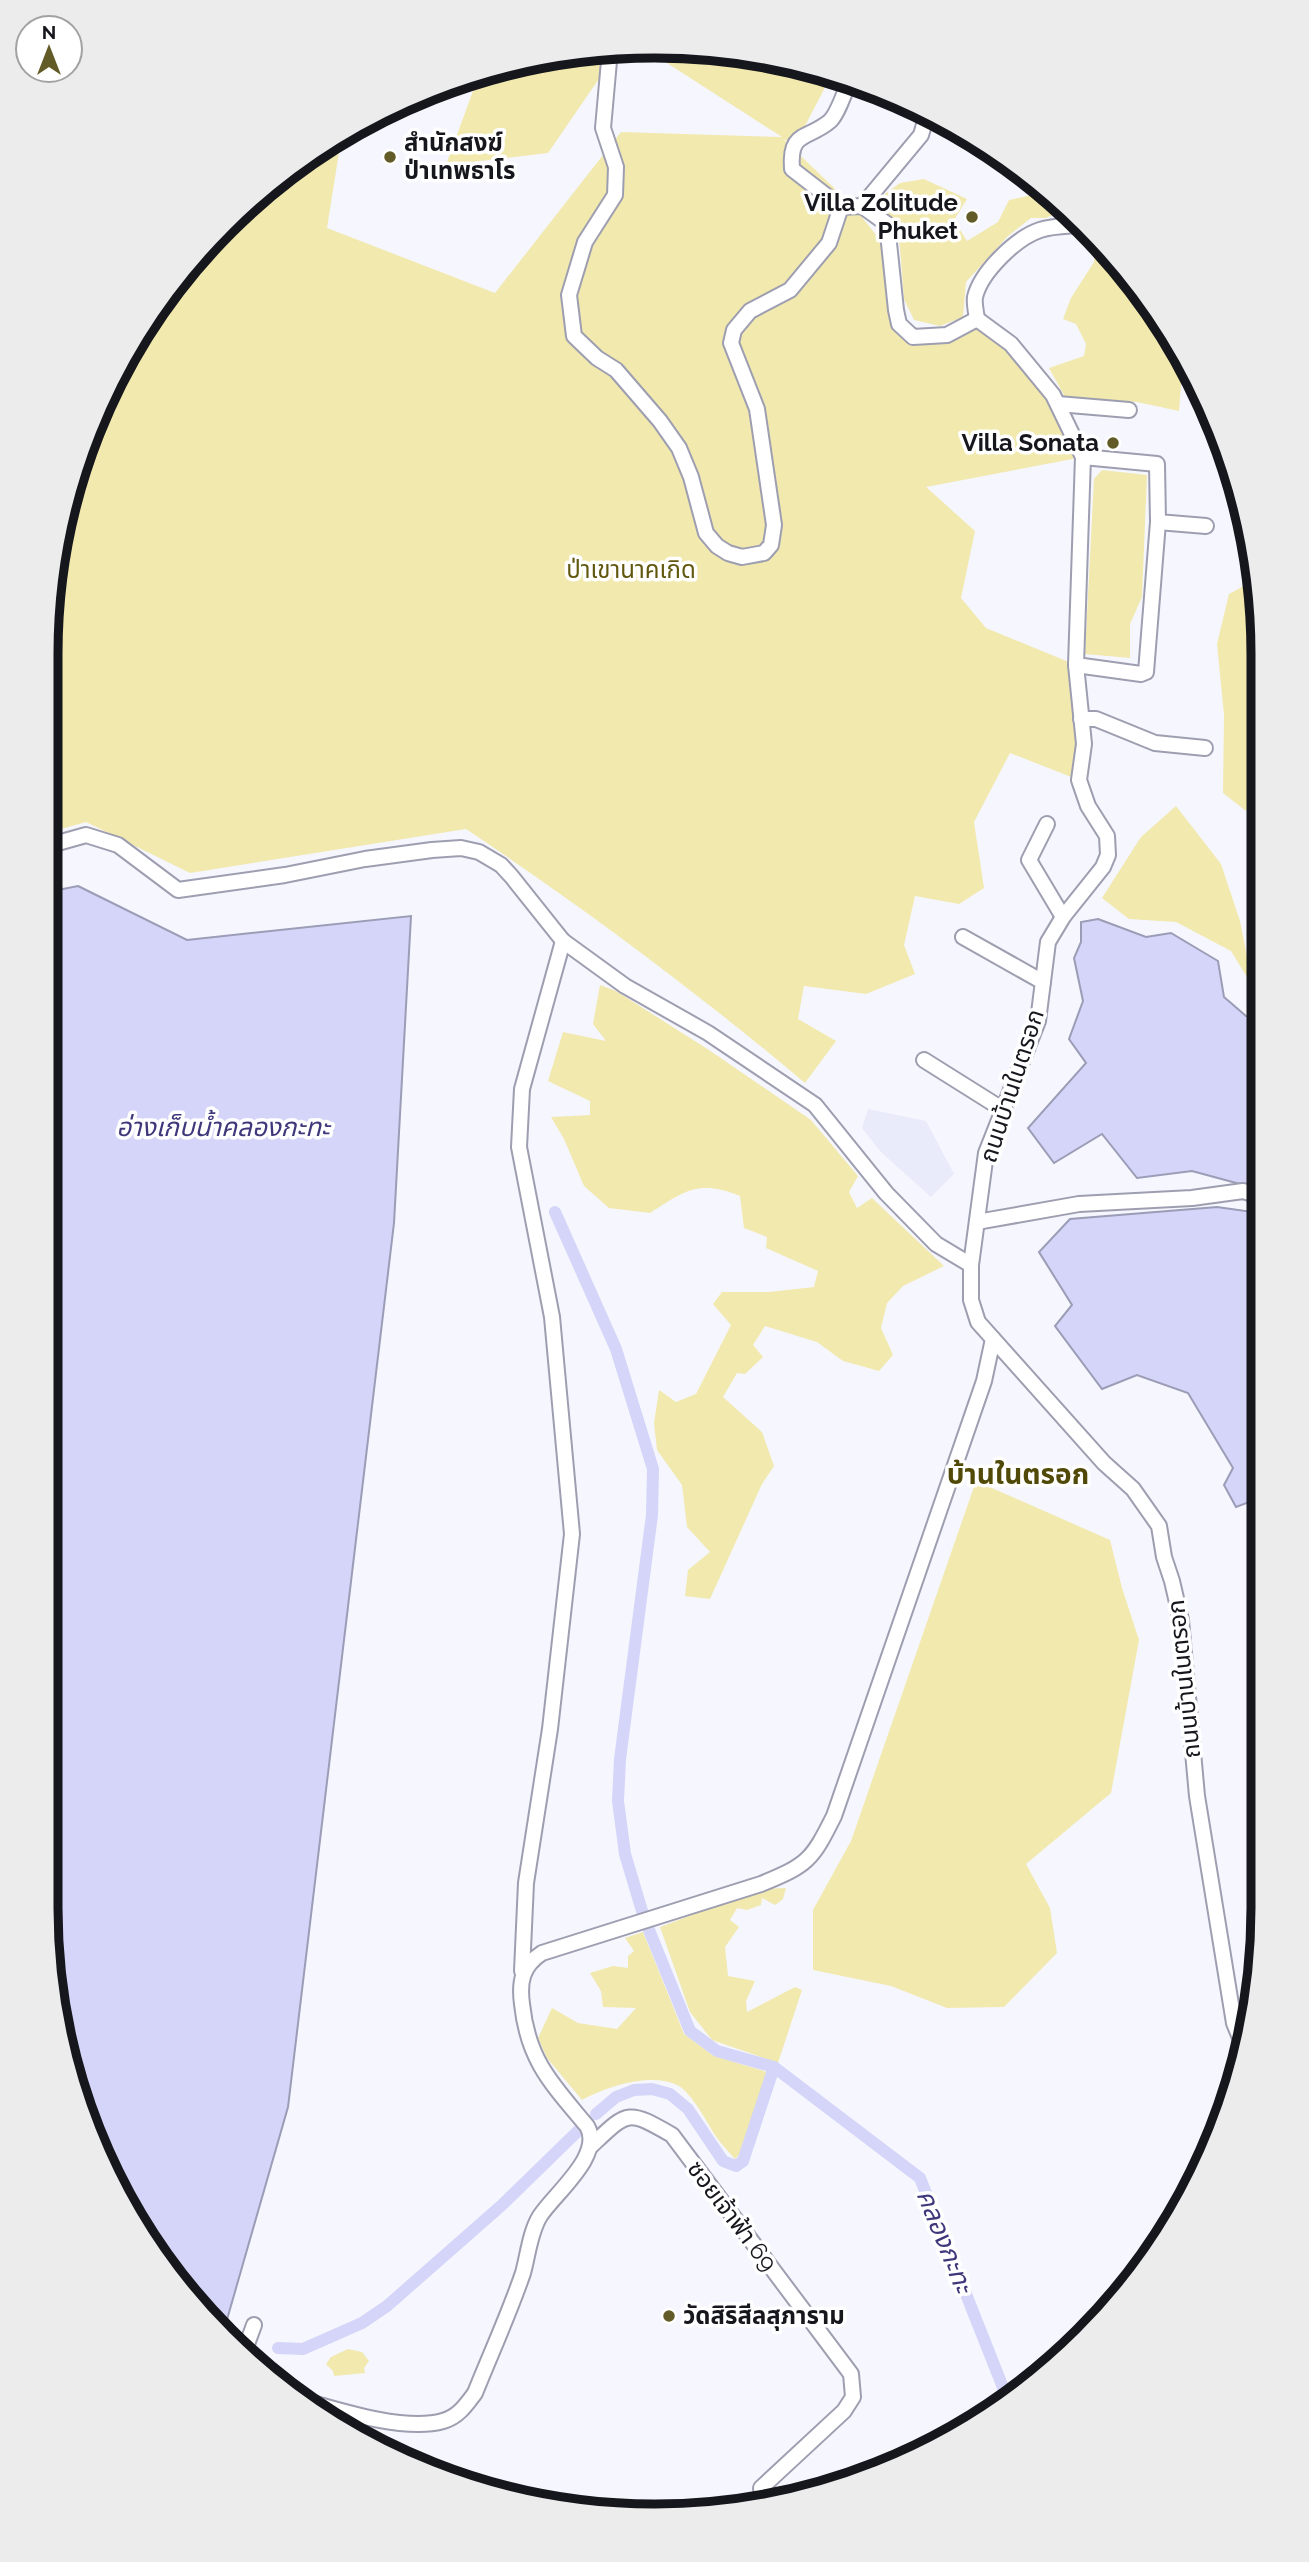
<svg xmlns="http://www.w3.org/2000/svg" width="1309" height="2562" viewBox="0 0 1309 2562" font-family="Raleway,'Noto Sans Thai',sans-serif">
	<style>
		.built { fill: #e9eafa }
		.green { fill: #f1e9ae }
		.water { fill: #d4d5f8; stroke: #9b9cb6; stroke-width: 2 }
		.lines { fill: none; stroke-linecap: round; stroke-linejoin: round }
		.canal { stroke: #d4d5f8; stroke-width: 12 }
		.minor-casing { stroke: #9e9eb1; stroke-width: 18 }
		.minor { stroke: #fff; stroke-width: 14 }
		.poi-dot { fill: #625b27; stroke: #fff; stroke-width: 2.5 }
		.labels { text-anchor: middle; stroke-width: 7; stroke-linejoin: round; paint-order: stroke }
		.poi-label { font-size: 24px; font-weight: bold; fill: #16161d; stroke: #fff; text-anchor: start }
		.park-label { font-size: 24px; fill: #61570e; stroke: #fff }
		.street-label { font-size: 24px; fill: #16161d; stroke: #fff }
		.water-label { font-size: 26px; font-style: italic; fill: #3f397c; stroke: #fff }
		.quarter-label { font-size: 28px; font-weight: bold; fill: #514907; stroke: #fff }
		.rim { fill: none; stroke: #16161d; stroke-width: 9 }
	</style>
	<rect width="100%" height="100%" fill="#f6f6fe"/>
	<polygon class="built" points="868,1109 926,1121 954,1174 931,1197 881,1152 862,1128"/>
	<g class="green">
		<path d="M694,47L812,66L832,74L795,145L783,139L852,205L886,247L904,326L938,336L981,322L1011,344L1083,457L926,487L975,531L961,598L986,628L1076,665L1079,780L1010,753L974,822L984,888L959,904L915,896L904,945L915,974L866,994L804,986L798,1019L836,1041L805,1083C697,992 583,907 466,829L190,873L86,822L47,833V615L66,497L108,386L171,284L253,197L342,133L327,228L495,293L621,132L782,137L667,63L661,48Z"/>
		<polygon points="616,49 616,54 548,153 446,165 478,77 466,76 575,51"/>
		<polygon points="924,179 967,199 954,220 967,241 998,222 1009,200 1046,192 1053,199 1048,201 1060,212 1046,218 1031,218 1008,236 966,282 963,317 940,326 914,320 904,299 898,224 875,201 900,183"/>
		<polygon points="1096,242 1138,284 1183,362 1179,411 1137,402 1065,397 1049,368 1084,356 1086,344 1076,324 1063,319 1071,298 1094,262 1094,243"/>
		<polygon points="1102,470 1147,475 1142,597 1130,624 1130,658 1085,654 1094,479"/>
		<polygon points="1256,565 1258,575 1259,754 1246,811 1223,793 1224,715 1217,644 1229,594 1253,581"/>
		<polygon points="1176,806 1221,864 1240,921 1253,987 1231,951 1176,922 1129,919 1102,898 1141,837"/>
		<path d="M600,985L616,991L709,1050L811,1120L858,1176L849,1192L857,1208L872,1198L944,1266L903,1286L887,1303L881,1328L893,1355L879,1371L843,1361L817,1342L765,1326L753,1345L763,1357L745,1374L737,1373L723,1397L762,1432L774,1466L762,1484L710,1599L685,1596L688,1570L710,1552L687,1527L682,1485L657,1450L654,1423L659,1390L676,1402L696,1394L731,1325L713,1304L722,1292H769L814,1287L818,1271L766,1248L767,1237L744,1228L740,1196C699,1179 684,1191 650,1213L609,1208L584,1186L564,1139L551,1117L590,1115V1101L548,1081L563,1032L606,1041L593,1024Z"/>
		<polygon points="976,1481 1110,1540 1122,1588 1139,1640 1111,1793 1026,1864 1050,1908 1057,1953 1004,2007 947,2008 891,1986 813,1970 813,1910 851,1841"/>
		<polygon points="786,1888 783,1899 775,1905 762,1898 761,1905 747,1910 737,1908 730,1920 739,1927 725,1947 728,1976 755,1981 746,2001 747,2012 795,1987 802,1990 778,2063 712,2040 690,2012 660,1927 761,1889"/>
		<path d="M643,1932L684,2034L714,2056L767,2072L739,2155L735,2159C729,2152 722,2145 717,2138C708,2125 692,2092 677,2085C651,2072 605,2087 582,2100L547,2058L538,2038L552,2008L578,2023L617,2029L636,2008L603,2007L601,1991L590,1973L613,1966L628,1968V1956L634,1951L625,1938Z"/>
		<polygon points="348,2349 362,2352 369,2361 364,2368 365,2373 334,2376 333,2371 326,2364 331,2357"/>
	</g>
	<g class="water">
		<polygon points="78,886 187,940 411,916 394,1223 288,2107 226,2323 213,2323 172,2279 78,2104 46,1907 47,892"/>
		<polygon points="1098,919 1146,937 1171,933 1218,961 1224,997 1246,1016 1260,1018 1260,1187 1251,1187 1192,1171 1137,1178 1102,1134 1054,1163 1028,1128 1086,1063 1069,1039 1083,1001 1074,958 1081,942 1081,922"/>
		<polygon points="1217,1207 1260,1213 1261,1501 1257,1499 1236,1507 1224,1485 1233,1468 1188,1393 1137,1375 1102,1389 1055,1326 1072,1305 1039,1252 1070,1219"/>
	</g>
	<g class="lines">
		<g class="canal">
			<polyline points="555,1212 616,1349 653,1469 652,1515 620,1759 618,1801 625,1854 642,1911"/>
			<polyline points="649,1930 690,2031 717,2051 774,2067 920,2178 1006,2395"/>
			<polyline points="596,2114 616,2097 634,2090 652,2089 670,2094 688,2109 723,2161 736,2166 743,2161 774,2067"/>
			<polyline points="229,2340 236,2340"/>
			<polyline points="278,2348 303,2349 362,2323 387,2306 502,2205 579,2130"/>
		</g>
		<g class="minor-casing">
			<g id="minor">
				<polyline points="610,50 603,128 616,167 615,195 585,242 569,295 574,336 597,358 616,370 660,421 679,448 691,477 706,533 717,546 728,553 742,557 764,553 771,545 774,525 757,409 731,343 734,330 750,311 790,290 829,243 841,207 862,206 887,224 896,310 899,324 913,337 947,335 977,319"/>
				<polyline points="862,206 921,135 928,111"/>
				<path d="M841,207L792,169C789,130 808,140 830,121C839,112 844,92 850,80"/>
				<polyline points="977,319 1011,344 1053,395 1083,457 1076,665 1084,744 1079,780 1088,806 1107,836 1108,855 1103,867 1063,917 1048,942 1038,1021 986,1153 971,1265 971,1300 978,1322 1104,1463 1133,1489 1159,1526 1164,1557 1172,1581 1181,1620 1197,1796 1234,2023 1245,2050"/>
				<path d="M977,319C976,312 974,303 975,297C981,272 1016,238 1040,230C1052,226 1067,226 1079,225"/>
				<polyline points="1058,404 1129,410"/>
				<polyline points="1083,457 1157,464 1158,522 1206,526"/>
				<polyline points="1076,665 1141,674 1146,672 1158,522"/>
				<polyline points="1081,719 1096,719 1155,743 1205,748"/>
				<polyline points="1047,824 1029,860 1063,917"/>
				<polyline points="47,846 86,835 118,845 178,890 285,875 365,859 432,850 461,848 479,852 501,865 512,877 563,941 625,986 708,1033 815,1105 886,1193 936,1244 971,1265"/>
				<polyline points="963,937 1043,982"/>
				<polyline points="924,1060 1002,1109"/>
				<polyline points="977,1222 1079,1204 1192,1198 1243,1191 1260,1196"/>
				<polyline points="522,1971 526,1883 550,1729 572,1534 552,1317 519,1147 522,1089 563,941"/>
				<path d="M591,2146C628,2111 627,2109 672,2135L851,2374L853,2397L844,2411L761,2488L763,2502"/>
				<polyline points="243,2355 254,2325"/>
				<path d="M299,2399C337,2410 405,2432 443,2421C458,2417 466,2405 475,2393C491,2353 509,2314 523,2273C528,2255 530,2232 540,2216C555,2193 604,2155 587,2126C552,2084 528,2061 522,2004C519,1982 522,1966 542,1953L761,1884C808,1865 812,1860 834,1816L984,1381L993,1339"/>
			</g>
		</g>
		<use href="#minor" class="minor"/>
	</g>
	<g class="poi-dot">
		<circle cx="390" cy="157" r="7"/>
		<circle cx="972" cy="217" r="7"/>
		<circle cx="1113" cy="443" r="7"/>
		<circle cx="669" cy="2316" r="7"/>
	</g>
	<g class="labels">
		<g class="poi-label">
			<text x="404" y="151">สำนักสงฆ์<tspan x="404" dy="28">ป่าเทพธาโร</tspan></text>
			<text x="958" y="211" text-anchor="end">Villa Zolitude<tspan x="958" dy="28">Phuket</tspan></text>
			<text x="1099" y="451" text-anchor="end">Villa Sonata</text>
			<text x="683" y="2324">วัดสิริสีลสุภาราม</text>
		</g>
		<g class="park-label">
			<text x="631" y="578">ป่าเขานาคเกิด</text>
		</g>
		<g class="street-label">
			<text transform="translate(1012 1086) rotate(-72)" y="8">ถนนบ้านในตรอก</text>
			<text transform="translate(1184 1679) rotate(-96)" y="8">ถนนบ้านในตรอก</text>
			<text transform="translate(732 2216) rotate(53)" y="8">ซอยเจ้าฟ้า 69</text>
		</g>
		<g class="water-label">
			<text x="223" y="1136">อ่างเก็บน้ำคลองกะทะ</text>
			<text transform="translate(945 2241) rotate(68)" y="9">คลองกะทะ</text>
		</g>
		<g class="quarter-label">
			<text x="1018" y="1484">บ้านในตรอก</text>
		</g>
	</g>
	<path d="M0 0H1309V2562H0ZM654 58H655A596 596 0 0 1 1251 654V1908A596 596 0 0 1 655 2504H654A596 596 0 0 1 58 1908V654A596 596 0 0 1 654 58Z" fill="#ececed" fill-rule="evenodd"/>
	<path class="rim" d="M654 58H655A596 596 0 0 1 1251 654V1908A596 596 0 0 1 655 2504H654A596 596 0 0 1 58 1908V654A596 596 0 0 1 654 58Z"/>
	<g transform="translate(49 49)"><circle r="33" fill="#ffffff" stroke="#a2a2a5" stroke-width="2"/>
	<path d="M0-5L12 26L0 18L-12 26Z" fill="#625b27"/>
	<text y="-10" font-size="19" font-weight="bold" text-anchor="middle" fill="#16161d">N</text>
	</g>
</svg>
